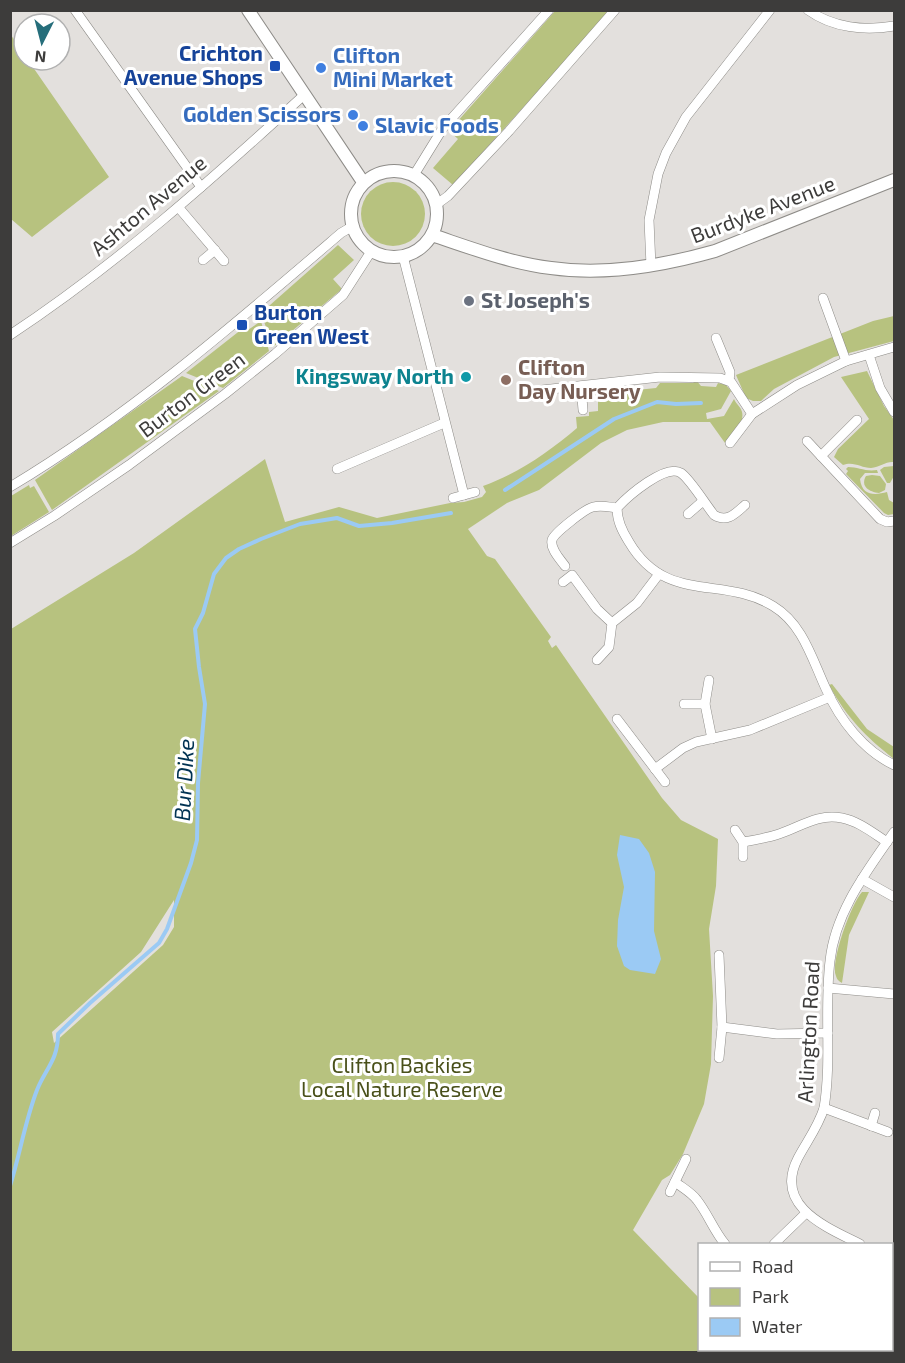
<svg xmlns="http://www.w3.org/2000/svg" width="905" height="1363" viewBox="0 0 905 1363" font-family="'Exo 2',sans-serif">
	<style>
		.green { fill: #b7c27f; fill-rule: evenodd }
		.water { fill: #9bcaf4 }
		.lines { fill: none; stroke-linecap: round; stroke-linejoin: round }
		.stream { stroke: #9bcaf4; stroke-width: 4 }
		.minor-casing { stroke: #8e8c88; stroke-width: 10 }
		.tertiary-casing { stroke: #8e8c88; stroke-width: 14 }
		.minor { stroke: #fff; stroke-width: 9 }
		.tertiary { stroke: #fff; stroke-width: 12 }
		.transit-dot { fill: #1a4fb4; stroke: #fff; stroke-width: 2 }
		.shop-dot { fill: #3f7fe0; stroke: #fff; stroke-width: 2 }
		.worship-dot { fill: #6b7280; stroke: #fff; stroke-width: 2 }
		.culture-dot { fill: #0f9aa8; stroke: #fff; stroke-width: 2 }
		.education-dot { fill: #8d6e63; stroke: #fff; stroke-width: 2 }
		.labels { text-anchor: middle; stroke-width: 6; stroke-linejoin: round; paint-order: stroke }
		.transit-label { font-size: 21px; font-weight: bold; fill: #164399; stroke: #fff; text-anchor: end }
		.shop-label { font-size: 21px; font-weight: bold; fill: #366cbe; stroke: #fff; text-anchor: start }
		.street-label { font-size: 21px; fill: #3d3c3b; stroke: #fff }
		.worship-label { font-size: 21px; font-weight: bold; fill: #5b616d; stroke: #fff; text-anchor: start }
		.education-label { font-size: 21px; font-weight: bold; fill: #785e54; stroke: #fff; text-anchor: start }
		.culture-label { font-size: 21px; font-weight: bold; fill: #0d838f; stroke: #fff; text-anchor: end }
		.park-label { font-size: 21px; fill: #49501a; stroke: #fff }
		.water-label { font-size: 22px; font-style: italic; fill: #013252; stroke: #fff }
	</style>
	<rect width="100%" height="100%" fill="#e3e0dd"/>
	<g class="green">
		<polygon points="555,11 608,11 594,29 453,185 433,168 458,139 449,131"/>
		<polygon points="11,35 24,55 24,60 28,60 109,177 32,237 11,219"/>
		<circle cx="393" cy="214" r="32"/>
		<polygon points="338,245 354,260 333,279 342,289 273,347 261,313"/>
		<polygon points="894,316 894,341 834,357 774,389 761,401 753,401 746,398 736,375 873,321"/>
		<polygon points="261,321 269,351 223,388 186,373 242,329 245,332"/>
		<path d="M867,371L884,406L894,420V462C886,461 880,467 871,468C861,468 854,461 843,465L834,457L838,449L869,419L841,377Z"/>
		<polygon points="182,376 219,391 52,510 35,480"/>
		<path d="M696,380L701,386L716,387L718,383L726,385L731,391L721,409L706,413L707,419L724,416L734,399C736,404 741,407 742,412C745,424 732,435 725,443L710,422H663L627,430L601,443L539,490L507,503L468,529L487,556L495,559L551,637L548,641L552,648L556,645L662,798L681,820L718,839L716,886L709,929L713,996L711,1064L704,1104L683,1154L670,1175L662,1180L633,1230L699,1298L700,1350H755L758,1352H11V629L134,553L265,459L285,522L339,507L377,518L450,503L464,502L482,497L486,492L483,486C517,474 549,452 577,428L576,417L589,416V412L598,411V398H587L589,395L605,394L608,388H612L617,392L656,388L660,383H693ZM174,900V927L163,945L54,1043L52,1032L141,952Z"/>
		<polygon points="894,466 894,476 890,483 887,483 880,470 884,467"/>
		<path d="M848,467C858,467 866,472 877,470L878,473H865L860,479C862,497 876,495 887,492L889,500L894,503V514L888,515L884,513L846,474L848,471L846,469Z"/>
		<path d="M872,475L880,476L886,484L885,490L879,493C869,492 860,486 866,476Z"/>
		<polygon points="29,485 30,488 34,486 49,512 11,536 11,496"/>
		<path d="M832,684L867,729L894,747V759C865,736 847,718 829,685Z"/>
		<path d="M862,892H869L849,935L842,983C839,981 837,980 836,976C830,962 851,904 862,892Z"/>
	</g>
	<polygon class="water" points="620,835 639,839 649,853 655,872 654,931 661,959 655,974 630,970 624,966 617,946 618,920 624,887 617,855"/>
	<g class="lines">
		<g class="stream">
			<polyline points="505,490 614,419 657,402 676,404 701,403"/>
			<path d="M10,1186C20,1154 25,1121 37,1090C46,1068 58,1060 58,1034L90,1003L159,943L167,929L191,863L197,840L198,783L205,704L199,667L195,629L203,613L214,574L226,558L239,549L261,539L300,524L337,518L359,526L392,523L451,513"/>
		</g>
		<g class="minor-casing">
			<g id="minor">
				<polyline points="75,10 201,187"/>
				<path d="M808,10C833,28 865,31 894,26"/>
				<polyline points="414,175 443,128 549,10"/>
				<polyline points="437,204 448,196 509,131 615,10"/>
				<polyline points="179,208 224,261"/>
				<polyline points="403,256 464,495"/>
				<polyline points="203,260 215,250"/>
				<polyline points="651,266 649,220 658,174 666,153 686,117 770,10"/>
				<polyline points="823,298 846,361"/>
				<path d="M10,335C116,265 210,181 304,95"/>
				<polyline points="716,338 730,372 729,381"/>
				<polyline points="869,355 880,388 894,412"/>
				<polyline points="581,386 583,410"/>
				<polyline points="542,390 660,377 720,378 731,382 752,414"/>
				<polyline points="807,441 880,519 887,522 894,521"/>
				<polyline points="730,443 752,414 797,385 846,361 894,347"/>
				<polyline points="821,456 857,420"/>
				<polyline points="337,469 444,423"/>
				<path d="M10,487C130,415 236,323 341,233L353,226"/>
				<polyline points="453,498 475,492"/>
				<path d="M745,505C735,514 727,523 714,515C706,505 690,479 681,473C666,463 628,496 617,508C617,521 622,531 629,542C666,605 723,575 773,606C803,624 812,659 826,689C840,720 863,750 894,765"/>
				<polyline points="688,514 703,501"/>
				<polyline points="10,543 54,516 129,465 225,394 275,354 343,295 372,250"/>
				<path d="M565,566C560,559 550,549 552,540C554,533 585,509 593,507C601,505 609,507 617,508"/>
				<polyline points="563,582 572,575 597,609 612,623"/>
				<polyline points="597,660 609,647 612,623 637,603 659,574"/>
				<polyline points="709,680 705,704 712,739"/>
				<polyline points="684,704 705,704"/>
				<polyline points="617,719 665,782"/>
				<polyline points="655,769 683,748 696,742 750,730 830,697"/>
				<polyline points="735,830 743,842 743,857"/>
				<path d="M743,842C755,840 767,838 779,834C800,827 818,813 842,818C858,821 873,833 887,842"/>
				<polyline points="862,879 894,897"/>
				<polyline points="828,988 894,994"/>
				<polyline points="722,1027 777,1034 828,1033"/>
				<polyline points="719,1058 722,1027 719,955"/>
				<polyline points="824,1108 888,1132"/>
				<polyline points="871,1126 875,1113"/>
				<path d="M675,1182C683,1188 692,1193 697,1200C708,1214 714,1231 725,1244"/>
				<polyline points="670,1192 686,1159"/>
				<polyline points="774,1244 806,1213"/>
				<path d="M860,1244C826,1227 773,1206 798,1158C807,1141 818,1127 824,1108C832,1059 824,1010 830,961C835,912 867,871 894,832"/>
				<polyline points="892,1261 894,1262"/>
			</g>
		</g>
		<g class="tertiary-casing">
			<g id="tertiary">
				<polyline points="248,10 363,182"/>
				<circle cx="394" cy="214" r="43"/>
				<path d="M432,235C471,248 510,263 551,268C606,276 662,266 715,251L894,180"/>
				<polyline points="892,1277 894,1272"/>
				<polyline points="844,1352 846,1350"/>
			</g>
		</g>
		<use href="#minor" class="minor"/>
		<use href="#tertiary" class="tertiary"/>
	</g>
	<g class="transit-dot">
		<rect x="269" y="60" width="12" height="12" rx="3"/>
		<rect x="236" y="319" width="12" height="12" rx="3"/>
	</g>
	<g class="shop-dot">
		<circle cx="321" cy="68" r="6"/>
		<circle cx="353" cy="115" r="6"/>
		<circle cx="363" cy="126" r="6"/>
	</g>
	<circle class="worship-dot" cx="469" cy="301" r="6"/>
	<circle class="culture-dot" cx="466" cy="377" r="6"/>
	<circle class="education-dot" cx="506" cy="380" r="6"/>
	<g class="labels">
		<g class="transit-label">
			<text x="263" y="61">Crichton<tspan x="263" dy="24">Avenue Shops</tspan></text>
			<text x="254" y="320" text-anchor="start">Burton<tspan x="254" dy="24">Green West</tspan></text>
		</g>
		<g class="shop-label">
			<text x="333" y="63">Clifton<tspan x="333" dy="24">Mini Market</tspan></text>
			<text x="341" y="122" text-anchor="end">Golden Scissors</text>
			<text x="375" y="133">Slavic Foods</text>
		</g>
		<g class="street-label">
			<text transform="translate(149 206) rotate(-40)" y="7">Ashton Avenue</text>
			<text transform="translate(763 210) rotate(-21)" y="7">Burdyke Avenue</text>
			<text transform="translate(192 395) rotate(-37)" y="7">Burton Green</text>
			<text transform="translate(809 1032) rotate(-87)" y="7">Arlington Road</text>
		</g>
		<g class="worship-label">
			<text x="481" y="308">St Joseph's</text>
		</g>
		<g class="education-label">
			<text x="518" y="375">Clifton<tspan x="518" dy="24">Day Nursery</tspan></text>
		</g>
		<g class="culture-label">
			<text x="454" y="384">Kingsway North</text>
		</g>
		<g class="park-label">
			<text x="402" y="1073">Clifton Backies<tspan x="402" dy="24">Local Nature Reserve</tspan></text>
		</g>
		<g class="water-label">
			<text transform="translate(184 780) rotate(-87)" y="8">Bur Dike</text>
		</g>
	</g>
	<rect width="905" height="1363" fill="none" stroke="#3d3c3b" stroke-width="24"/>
	<rect x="698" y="1243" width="195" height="108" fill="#ffffff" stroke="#b1b1b1" stroke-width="1.5"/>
	<rect x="710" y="1262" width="30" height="9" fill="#ffffff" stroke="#b1b1b1" stroke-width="1.5"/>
	<text x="752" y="1273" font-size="18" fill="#3d3c3b">Road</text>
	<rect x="710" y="1288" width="30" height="18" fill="#b7c27f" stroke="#b1b1b1" stroke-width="1.5"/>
	<text x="752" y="1303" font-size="18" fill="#3d3c3b">Park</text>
	<rect x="710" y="1318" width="30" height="18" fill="#9bcaf4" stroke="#b1b1b1" stroke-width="1.5"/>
	<text x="752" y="1333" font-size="18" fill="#3d3c3b">Water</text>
	<g transform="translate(42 42) rotate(186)"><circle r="28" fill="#ffffff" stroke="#b1b1b1" stroke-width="1.5"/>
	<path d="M0-4.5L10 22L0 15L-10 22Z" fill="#266e7b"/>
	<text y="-9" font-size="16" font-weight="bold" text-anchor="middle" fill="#3d3c3b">N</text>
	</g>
</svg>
